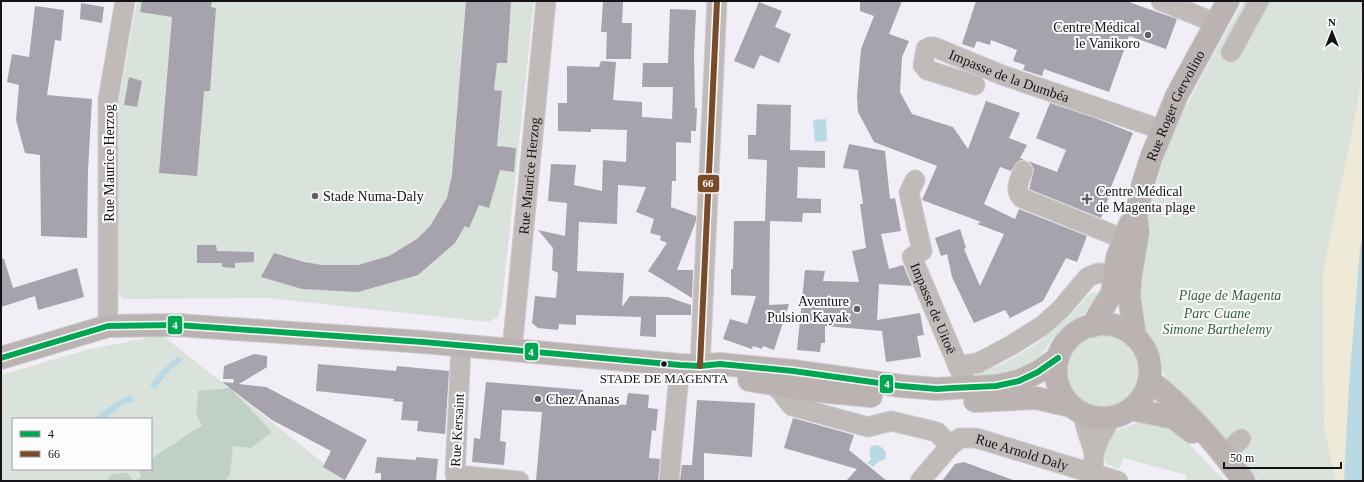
<svg xmlns="http://www.w3.org/2000/svg" width="1364" height="482" viewBox="0 0 1364 482" font-family="Georgia,serif">
	<style>
		.green { fill: #d9e3dc; fill-rule: evenodd }
		.forest { fill: #c0d0c4 }
		.sand { fill: #efe9d7 }
		.water { fill: #b9dae5 }
		.building { fill: #a7a3ac }
		.lines { fill: none; stroke-linecap: round; stroke-linejoin: round }
		.minor-casing { stroke: #ceccd1; stroke-width: 21 }
		.major-casing { stroke: #ceccd1; stroke-width: 24 }
		.minor { stroke: #c0bab8; stroke-width: 19 }
		.major { stroke: #bab3b1; stroke-width: 22 }
		.bus-1-casing { stroke: #fcfbfd; stroke-width: 9 }
		.bus-2-casing { stroke: #fcfbfd; stroke-width: 9 }
		.bus-1 { stroke: #00a651; stroke-width: 6 }
		.bus-2 { stroke: #7a4b2a; stroke-width: 6 }
		.poi-dot { fill: #626065; stroke: #fcfbfd; stroke-width: 1.5 }
		.bus-dot { fill: #151317; stroke: #fcfbfd; stroke-width: 1.5 }
		.labels { text-anchor: middle; stroke-width: 4; stroke-linejoin: round; paint-order: stroke }
		.bus-label { font-size: 13px; fill: #151317; stroke: #fcfbfd }
		.poi-label { font-size: 14px; fill: #151317; stroke: #fcfbfd; text-anchor: start }
		.street-label { font-size: 14px; fill: #151317; stroke: #fcfbfd }
		.park-label { font-size: 14px; font-style: italic; fill: #32643d; stroke: #fcfbfd }
		.line-badge { stroke: #fcfbfd; stroke-width: 1.5 }
		.badge-label { font-size: 11px; text-anchor: middle; font-weight: bold; fill: #fff }
	</style>
	<rect width="100%" height="100%" fill="#f1eef5"/>
	<g class="green">
		<polygon points="137,1 534,1 502,303 498,317 488,322 268,298 124,299 117,291 119,100"/>
		<polygon points="1244,1 1363,1 1363,64 1357,109 1323,273 1324,425 1336,481 1259,481 1208,424 1173,391 1166,379 1156,354 1144,332 1138,316 1143,230 1171,134 1223,37"/>
		<polygon points="1098,292 1098,299 1089,310 1067,324 1055,336 1037,360 1018,373 974,380 974,375 1004,363 1038,343 1071,315 1089,294"/>
		<path d="M162,335L346,481H1V375L86,350ZM13,419H151V469H13Z"/>
		<circle cx="1102" cy="371" r="36"/>
		<polygon points="1144,420 1170,427 1192,447 1225,481 1185,481 1186,475 1124,458 1119,469 1106,464 1104,459 1112,432"/>
	</g>
	<polygon class="forest" points="230,388 272,432 251,448 233,446 230,475 224,481 106,481 113,474 127,473 134,481 141,477 139,469 151,469 151,459 202,425 196,414 198,391"/>
	<polygon class="sand" points="1363,64 1363,481 1336,481 1324,425 1323,273 1357,109"/>
	<g class="water">
		<polygon points="826,119 827,141 815,142 813,120"/>
		<polygon points="1363,233 1363,481 1344,481 1349,384 1360,249"/>
		<polygon points="178,356 183,360 170,370 156,388 153,388 150,385 163,369"/>
		<polygon points="130,395 135,400 123,405 105,419 93,419 112,405"/>
		<path d="M874,445H877L883,448L886,453L885,459L877,463L873,467L867,463L871,459C870,453 867,448 874,445Z"/>
	</g>
	<g class="building">
		<polygon points="142,1 212,1 211,7 216,8 210,91 204,91 197,176 159,173 172,17 140,12"/>
		<polygon points="466,1 511,1 507,63 497,63 494,90 502,91 497,146 516,148 514,172 500,170 489,208 479,205 469,228 465,226 455,243 418,275 358,292 302,289 261,277 274,253 304,262 322,265 358,265 389,256 417,239 430,226 447,198 452,175"/>
		<polygon points="860,1 902,1 889,34 909,41 902,57 900,92 912,114 953,127 968,149 986,101 1020,113 1009,138 1027,145 1020,158 1026,161 1021,160 1017,162 1011,171 1000,167 984,204 1015,219 1019,209 1087,236 1077,262 1066,258 1043,301 1010,318 1005,310 974,323 952,277 947,254 941,256 935,238 960,229 966,248 964,249 980,286 1004,234 977,224 981,222 922,200 937,166 874,142 858,112 857,96 861,49 874,16 860,11"/>
		<polygon points="976,1 1126,1 1177,19 1166,49 1129,36 1109,92 1044,69 1042,76 1023,70 1025,65 1013,61 1017,50 991,40 990,45 977,41 974,48 962,44"/>
		<polygon points="603,2 623,2 622,23 632,23 631,59 606,59 607,32 601,32"/>
		<polygon points="759,2 782,11 775,27 791,34 779,63 760,55 754,69 734,61"/>
		<polygon points="81,3 104,7 102,23 80,19"/>
		<polygon points="35,6 64,10 61,41 55,40 47,95 92,99 88,170 87,238 41,236 40,155 25,153 16,120 19,85 7,82 12,54 29,57"/>
		<polygon points="670,9 696,10 694,55 695,108 697,108 696,131 691,131 691,143 676,142 676,181 672,181 671,207 696,216 696,221 677,270 693,270 692,298 648,271 667,243 660,240 661,236 650,233 654,219 636,212 646,187 618,185 617,224 579,222 577,271 624,273 622,307 630,296 668,297 691,305 691,315 656,315 656,337 640,336 641,317 576,315 576,325 559,324 558,330 538,328 532,323 535,296 556,298 558,273 552,270 553,248 538,230 565,236 567,203 548,201 551,164 576,165 574,185 602,191 603,160 626,162 627,130 591,129 591,132 558,131 558,103 567,103 567,66 599,67 601,61 616,62 613,100 642,102 642,117 672,119 673,87 642,87 643,63 668,63"/>
		<polygon points="129,77 142,81 137,107 124,105"/>
		<polygon points="1050,103 1095,118 1133,133 1111,187 1112,188 1101,218 1029,189 1034,170 1032,165 1028,161 1057,172 1066,150 1036,138"/>
		<polygon points="757,104 791,105 790,150 825,151 825,168 798,167 797,198 821,199 821,213 803,213 802,222 770,221 769,305 789,304 774,350 763,346 762,349 753,346 752,349 723,339 730,319 747,324 756,296 731,295 731,269 733,269 734,221 765,221 767,160 748,159 748,135 756,135"/>
		<polygon points="849,144 885,151 890,199 895,198 901,231 881,234 889,269 903,265 912,286 879,284 877,320 920,313 924,335 917,336 921,357 886,362 882,331 825,326 825,343 821,343 820,352 797,350 805,270 825,271 823,281 859,282 852,251 866,248 860,204 863,204 858,170 843,168"/>
		<polygon points="197,245 216,245 217,251 254,252 254,262 235,263 235,268 222,267 222,263 197,263"/>
		<polygon points="1,259 4,259 13,288 77,268 84,297 38,310 35,296 1,307"/>
		<polygon points="254,354 267,356 267,367 239,384 266,387 367,440 345,480 323,467 331,451 272,420 231,389 230,389 230,388 222,382 233,383 234,379 223,379 224,366"/>
		<polygon points="318,364 396,371 397,366 449,371 445,434 417,431 418,421 401,420 403,402 393,401 394,399 316,391"/>
		<polygon points="486,382 583,390 582,402 626,405 628,393 649,395 648,408 658,409 656,431 652,430 649,458 660,459 658,481 536,481 542,412 502,410 500,441 506,442 504,465 472,462 474,438 480,439"/>
		<polygon points="697,400 755,403 752,457 704,453 704,481 680,481 682,465 692,465"/>
		<polygon points="793,418 854,435 849,450 887,481 846,481 857,469 784,448"/>
		<polygon points="377,457 416,460 416,457 438,459 436,481 381,481 381,473 375,473"/>
		<polygon points="964,462 1013,480 1013,481 942,481 955,464"/>
	</g>
	<g class="lines">
		<g class="minor-casing">
			<g id="minor">
				<polyline points="1161,1 1216,23"/>
				<polyline points="1231,52 1259,1"/>
				<path id="s1" d="M975,85L927,70L923,65L926,49L930,47H934L1002,75L1163,130"/>
				<path d="M1023,171C1019,181 1014,190 1022,198L1136,244"/>
				<path id="s2" d="M915,180L909,193L922,251L912,257L964,380L973,387"/>
				<polyline points="108,326 108,100 125,1"/>
				<polyline points="461,346 455,475 519,481"/>
				<path id="s3" d="M512,350L546,1"/>
				<polyline points="700,366 717,1"/>
				<polyline points="958,366 978,363 1010,346 1042,326 1061,309 1088,277 1098,273 1113,274"/>
				<polyline points="775,385 792,406 868,427 891,421 937,432 950,446"/>
				<polyline points="1082,414 1094,453 1093,474"/>
				<polyline points="1094,453 1099,439 1111,418"/>
				<polyline points="1224,455 1241,439"/>
				<polyline points="669,481 680,365"/>
				<path id="s4" d="M920,481L950,446L960,438H976L1118,481"/>
			</g>
		</g>
		<g class="major-casing">
			<g id="major">
				<circle cx="1103" cy="371" r="47"/>
				<polyline points="1092,326 1112,293 1117,258 1130,224"/>
				<path id="s5" d="M1135,337L1129,296L1131,273L1138,232L1136,215L1143,184L1151,158L1177,95L1228,1"/>
				<polyline points="1,358 108,326 177,325 423,342 680,365 700,366 720,364 793,371 901,386 937,389 952,388 996,386 1019,381 1038,372 1058,358"/>
				<polyline points="749,380 808,390 871,396"/>
				<path d="M1149,380C1186,408 1216,444 1244,481"/>
				<polyline points="975,401 1036,398 1071,406"/>
				<polyline points="1131,409 1174,418 1192,432"/>
			</g>
		</g>
		<use href="#minor" class="minor"/>
		<use href="#major" class="major"/>
		<g class="bus-1-casing">
			<polyline id="bus-1" points="1,358 108,326 177,325 423,342 680,365 700,366 720,364 793,371 901,386 937,389 952,388 996,386 1019,381 1038,372 1058,358"/>
		</g>
		<g class="bus-2-casing">
			<polyline id="bus-2" points="700,366 717,1"/>
		</g>
		<use href="#bus-1" class="bus-1"/>
		<use href="#bus-2" class="bus-2"/>
	</g>
	<g class="poi-dot">
		<circle cx="1148" cy="35" r="4"/>
		<circle cx="315" cy="196" r="4"/>
		<path d="M1085 193h4v4h4v4h-4v4h-4v-4h-4v-4h4z"/>
		<circle cx="857" cy="309" r="4"/>
		<circle cx="538" cy="399" r="4"/>
	</g>
	<circle class="bus-dot" cx="664" cy="364" r="3.5"/>
	<g class="labels">
		<g class="bus-label">
			<text x="664" y="383">STADE DE MAGENTA</text>
		</g>
		<g class="poi-label">
			<text x="1140" y="32" text-anchor="end">Centre Médical<tspan x="1140" dy="16">le Vanikoro</tspan></text>
			<text x="1096" y="196">Centre Médical<tspan x="1096" dy="16">de Magenta plage</tspan></text>
			<text x="323" y="201">Stade Numa-Daly</text>
			<text x="849" y="306" text-anchor="end">Aventure<tspan x="849" dy="16">Pulsion Kayak</tspan></text>
			<text x="546" y="404">Chez Ananas</text>
		</g>
		<g class="street-label">
			<text dy="5" stroke="none"><textPath href="#s1" startOffset="162">Impasse de la Dumbéa</textPath></text>
			<text dy="5" stroke="none"><textPath href="#s5" startOffset="240">Rue Roger Gervolino</textPath></text>
			<text transform="translate(109 163) rotate(-90)" y="5">Rue Maurice Herzog</text>
			<text dy="5" stroke="none"><textPath href="#s3" startOffset="175">Rue Maurice Herzog</textPath></text>
			<text dy="5" stroke="none"><textPath href="#s2" startOffset="141">Impasse de Uitoë</textPath></text>
			<text transform="translate(457 430) rotate(-87)" y="5">Rue Kersaint</text>
			<text dy="5" stroke="none"><textPath href="#s4" startOffset="123">Rue Arnold Daly</textPath></text>
		</g>
		<g class="park-label">
			<text x="1230" y="300">Plage de Magenta</text>
			<text x="1217" y="318">Parc Cuane<tspan x="1217" dy="16">Simone Barthelemy</tspan></text>
		</g>
	</g>
	<g class="line-badge">
		<rect x="697" y="174" width="23" height="19" rx="4" fill="#7a4b2a"/>
		<rect x="167" y="315" width="16" height="20" rx="4" fill="#00a651"/>
		<rect x="524" y="342" width="15" height="19" rx="4" fill="#00a651"/>
		<rect x="879" y="374" width="15" height="20" rx="4" fill="#00a651"/>
	</g>
	<g class="badge-label">
		<text x="708" y="187">66</text>
		<text x="175" y="329">4</text>
		<text x="531" y="356">4</text>
		<text x="887" y="388">4</text>
	</g>
	<rect width="1364" height="482" fill="none" stroke="#151317" stroke-width="4"/>
	<rect x="12" y="418" width="140" height="52" fill="#fcfbfd" stroke="#a09ea1"/>
	<rect x="20" y="431" width="20" height="6" fill="#00a651" stroke="#a09ea1"/>
	<text x="48" y="438" font-size="12" fill="#151317">4</text>
	<rect x="20" y="451" width="20" height="6" fill="#7a4b2a" stroke="#a09ea1"/>
	<text x="48" y="458" font-size="12" fill="#151317">66</text>
	<g transform="translate(1332 32)" stroke="#fcfbfd" stroke-width="3" paint-order="stroke">
	<path d="M0-3L7 15L0 10L-7 15Z" fill="#151317"/>
	<text y="-6" font-size="11" font-weight="bold" text-anchor="middle" fill="#151317">N</text>
	</g>
	<path d="M1224 462v6h117v-6" fill="none" stroke="#151317" stroke-width="2"/>
	<text x="1230" y="462" font-size="12" fill="#151317" stroke="#fcfbfd" stroke-width="3" paint-order="stroke">50 m</text>
</svg>
